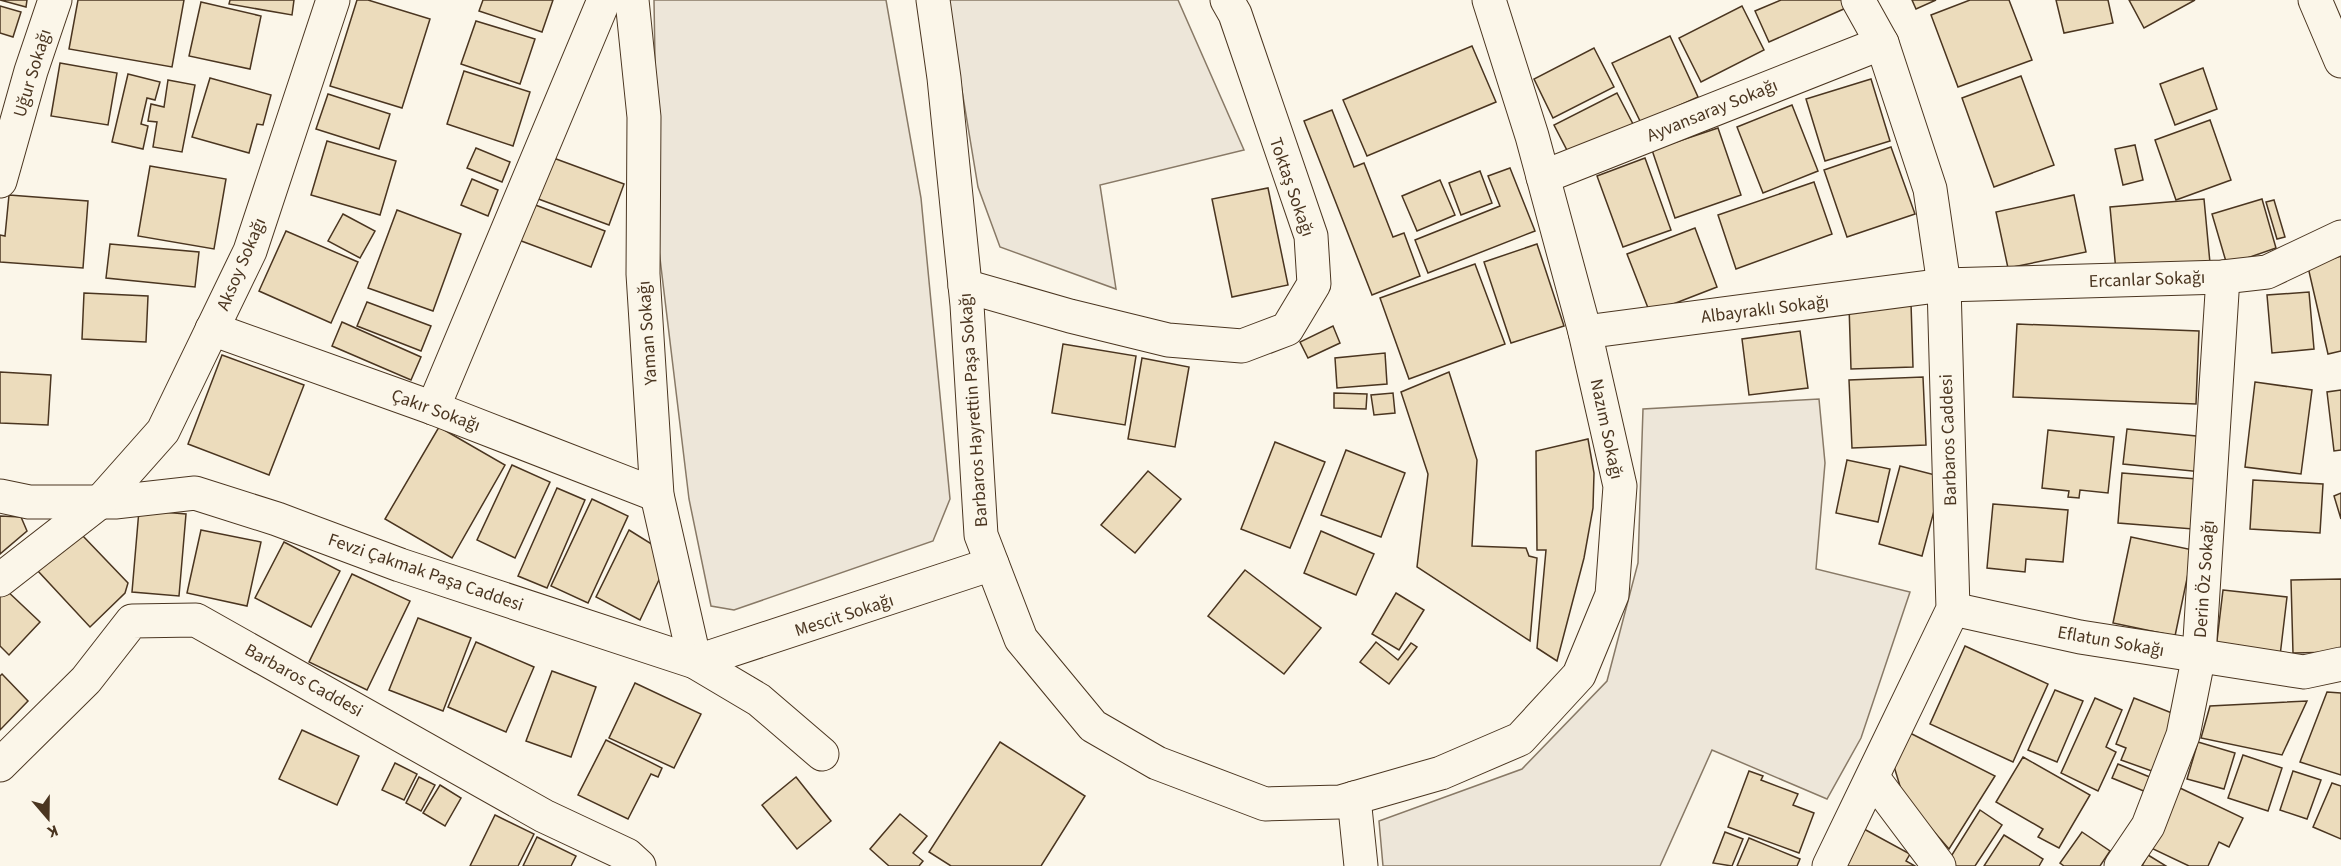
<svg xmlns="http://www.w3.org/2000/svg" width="2341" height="866" viewBox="0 0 2341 866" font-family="'Source Sans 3',sans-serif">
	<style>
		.green { fill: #ede6d9; stroke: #887966; stroke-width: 1.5 }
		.building { fill: #ecdcbc; stroke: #4a3520; stroke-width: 1.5 }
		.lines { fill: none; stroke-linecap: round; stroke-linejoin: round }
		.minor-casing { stroke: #4a3520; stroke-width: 35 }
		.minor { stroke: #fbf6e9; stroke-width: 33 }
		.labels { text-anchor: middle; stroke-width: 4.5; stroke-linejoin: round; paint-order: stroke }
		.street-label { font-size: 18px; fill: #4a3520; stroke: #fbf6e9 }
	</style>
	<rect width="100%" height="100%" fill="#fbf6e9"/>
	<g class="green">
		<polygon points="654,0 886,0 921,198 950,499 933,541 734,610 711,606 689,499 658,242"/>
		<polygon points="947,0 1178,0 1244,150 1100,185 1116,289 1000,247 978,187"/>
		<polygon points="1819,399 1825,463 1816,569 1910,592 1861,738 1827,799 1712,750 1660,866 1383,866 1379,821 1522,769 1607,681 1638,563 1643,409"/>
	</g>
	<g class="building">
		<polygon points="0,0 27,0 26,7"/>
		<polygon points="78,0 184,0 172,67 69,49"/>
		<polygon points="230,0 294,0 292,15 229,4"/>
		<polygon points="357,0 368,0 430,19 402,108 330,86"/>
		<polygon points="483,0 553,0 542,32 479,11"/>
		<polygon points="1781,0 1843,0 1846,8 1769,42 1755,11"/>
		<polygon points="1912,0 1936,0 1916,9"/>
		<polygon points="1970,0 2009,0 2032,60 1958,87 1931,15"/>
		<polygon points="2056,0 2108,0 2113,23 2064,33"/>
		<polygon points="2129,0 2195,0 2144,28"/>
		<polygon points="201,2 261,16 250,69 189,56"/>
		<polygon points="0,6 21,12 13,37 0,33"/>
		<polygon points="1742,6 1764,50 1701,82 1679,38"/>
		<polygon points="476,21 535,39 520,84 461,64"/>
		<polygon points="1670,36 1698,97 1641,123 1612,63"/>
		<polygon points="1472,46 1496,102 1367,156 1343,100"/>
		<polygon points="1594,48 1614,87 1553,118 1534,79"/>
		<polygon points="60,63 117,73 108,125 51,116"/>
		<polygon points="2203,68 2217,109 2175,125 2160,84"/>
		<polygon points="464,71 530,92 513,146 447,124"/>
		<polygon points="128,74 160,82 155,100 147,98 141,124 148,126 143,149 112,142"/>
		<polygon points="2021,76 2054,165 1994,187 1962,98"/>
		<polygon points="210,78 271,95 263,125 257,124 249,153 192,137"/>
		<polygon points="1871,79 1890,141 1825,161 1806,99"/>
		<polygon points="168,80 195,85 182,152 153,147 157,122 148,121 151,104 164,107"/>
		<polygon points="1617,93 1634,126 1571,158 1554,125"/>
		<polygon points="328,94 390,114 379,149 316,129"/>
		<polygon points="1792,105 1818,171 1763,193 1737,127"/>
		<polygon points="1332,110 1354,167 1364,163 1393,237 1404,233 1420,276 1372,295 1304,121"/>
		<polygon points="2210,120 2231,180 2176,200 2155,140"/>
		<polygon points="1718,128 1741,195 1675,218 1652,150"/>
		<polygon points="327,141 396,161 380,215 311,195"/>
		<polygon points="2135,145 2143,180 2123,185 2115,149"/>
		<polygon points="1891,147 1915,214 1847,237 1824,170"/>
		<polygon points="476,148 510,162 502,182 467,168"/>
		<polygon points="548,156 624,184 609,225 533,197"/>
		<polygon points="1645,158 1671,230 1623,247 1597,176"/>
		<polygon points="150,166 226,179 214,249 138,236"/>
		<polygon points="1510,168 1535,231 1428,273 1415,240 1500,206 1488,176"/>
		<polygon points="1480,171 1492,203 1461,215 1449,183"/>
		<polygon points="472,179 498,190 488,216 461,205"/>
		<polygon points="1440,180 1455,215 1417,231 1402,196"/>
		<polygon points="1814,182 1832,234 1736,269 1718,215"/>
		<polygon points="1268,188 1288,285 1232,297 1212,199"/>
		<polygon points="9,195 88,201 83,268 0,262 0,235 5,236"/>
		<polygon points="2074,195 2086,252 2008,268 1996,212"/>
		<polygon points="2204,199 2210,263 2116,271 2110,207"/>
		<polygon points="2262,199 2276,248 2227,265 2212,214"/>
		<polygon points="2274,200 2285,237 2277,239 2266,202"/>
		<polygon points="530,203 605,231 591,267 516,239"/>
		<polygon points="397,210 461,234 433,311 368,288"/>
		<polygon points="343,214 375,231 360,258 328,241"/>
		<polygon points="1695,228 1717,287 1650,313 1627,254"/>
		<polygon points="286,231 358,262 331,323 259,291"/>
		<polygon points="110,244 199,252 195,287 106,278"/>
		<polygon points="1537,244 1564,326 1511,343 1484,262"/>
		<polygon points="2341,256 2341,351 2328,354 2308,267"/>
		<polygon points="1475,264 1505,344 1409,379 1380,298"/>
		<polygon points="2309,292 2314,349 2272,353 2267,295"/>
		<polygon points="84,293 148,296 146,342 82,339"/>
		<polygon points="367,302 431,326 421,351 357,326"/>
		<polygon points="1911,303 1913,367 1851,369 1849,305"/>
		<polygon points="342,322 421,357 411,380 332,346"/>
		<polygon points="2017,324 2199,331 2196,404 2013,397"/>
		<polygon points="1333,326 1340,343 1308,358 1300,342"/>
		<polygon points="1800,331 1808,388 1749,395 1742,339"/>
		<polygon points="1063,344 1136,356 1125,425 1052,413"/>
		<polygon points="1385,353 1387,384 1337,388 1335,358"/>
		<polygon points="222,355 304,385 269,475 188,444"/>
		<polygon points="1142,358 1189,367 1175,447 1128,439"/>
		<polygon points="0,372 51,375 48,425 0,423"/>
		<polygon points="1449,372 1477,460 1472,546 1526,548 1529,556 1537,558 1530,641 1417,567 1428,474 1401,392"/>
		<polygon points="1923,377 1926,445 1852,448 1849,380"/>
		<polygon points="2255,382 2312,390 2301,474 2245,467"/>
		<polygon points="2341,390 2341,450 2334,451 2327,392"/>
		<polygon points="1334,393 1367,394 1366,409 1334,408"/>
		<polygon points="1393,393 1395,413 1374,415 1371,395"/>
		<polygon points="439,427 505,465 452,558 385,519"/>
		<polygon points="2127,429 2206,437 2202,472 2123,464"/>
		<polygon points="2048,430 2114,437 2108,493 2080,490 2079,498 2068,497 2069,491 2042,488"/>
		<polygon points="1588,439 1594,473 1593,508 1584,558 1557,661 1537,648 1546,550 1537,550 1536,451"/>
		<polygon points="1275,442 1325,462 1290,548 1241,529"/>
		<polygon points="1346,450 1405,473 1381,537 1321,515"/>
		<polygon points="1847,460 1890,469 1878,522 1836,513"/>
		<polygon points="512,465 550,482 515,558 477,540"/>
		<polygon points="1900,466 1943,477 1922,556 1879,544"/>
		<polygon points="1148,471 1181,499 1135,553 1101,525"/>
		<polygon points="2122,473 2197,479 2193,529 2118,523"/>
		<polygon points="2253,480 2323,484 2320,533 2250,529"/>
		<polygon points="557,488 585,500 547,588 518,576"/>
		<polygon points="2341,493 2341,519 2334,496"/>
		<polygon points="592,499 628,516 588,603 551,586"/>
		<polygon points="1993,504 2068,510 2063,562 2026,559 2025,572 1987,568"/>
		<polygon points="139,510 186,514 179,596 132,592"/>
		<polygon points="0,516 21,517 27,531 0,554"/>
		<polygon points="201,530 261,542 247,606 187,593"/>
		<polygon points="629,530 658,548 666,565 640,620 596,597"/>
		<polygon points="1321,531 1374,554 1356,595 1304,573"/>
		<polygon points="82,535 128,583 125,593 90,627 38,571"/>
		<polygon points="2131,537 2193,550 2175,636 2113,623"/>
		<polygon points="284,542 340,571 311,627 255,598"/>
		<polygon points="1245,570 1321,628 1284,674 1208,616"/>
		<polygon points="352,574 410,601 367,690 309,662"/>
		<polygon points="2341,579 2341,652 2293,653 2291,580"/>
		<polygon points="4,588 40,622 9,655 0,646 0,592"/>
		<polygon points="2223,590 2287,597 2280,656 2216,649"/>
		<polygon points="1396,593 1424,610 1399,650 1372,634"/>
		<polygon points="418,618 471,638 443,711 389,690"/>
		<polygon points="476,642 534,667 506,732 448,707"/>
		<polygon points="1376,642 1398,660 1411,643 1417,647 1389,684 1360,662"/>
		<polygon points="1965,646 2048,684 2013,762 1930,724"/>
		<polygon points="552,671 596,687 571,757 526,741"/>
		<polygon points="2,674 28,701 0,730 0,676"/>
		<polygon points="635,683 701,714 674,768 609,738"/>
		<polygon points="2055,690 2083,701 2057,762 2028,750"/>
		<polygon points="2327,692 2341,693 2341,775 2300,762"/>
		<polygon points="2095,698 2122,710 2106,747 2116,752 2098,791 2061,773"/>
		<polygon points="2134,698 2177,715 2163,775 2121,760 2126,748 2116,744"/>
		<polygon points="2307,701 2282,755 2201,738 2210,706"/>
		<polygon points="302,730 359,756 337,805 279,779"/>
		<polygon points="1908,732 1995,776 1949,849 1903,796 1893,763"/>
		<polygon points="606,740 662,768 658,777 651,774 628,819 578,795"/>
		<polygon points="1000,742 1085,796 1041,866 951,866 929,852"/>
		<polygon points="2198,742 2235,753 2224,789 2187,779"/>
		<polygon points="2243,755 2282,768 2268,811 2228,798"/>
		<polygon points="2023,757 2090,795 2059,848 2038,837 2043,829 1996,802"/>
		<polygon points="395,763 417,774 404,800 382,790"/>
		<polygon points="2118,764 2157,780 2151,794 2112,778"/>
		<polygon points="1749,771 1763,776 1761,780 1798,794 1793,805 1814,813 1799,853 1728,827"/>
		<polygon points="2293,771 2321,780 2307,819 2280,810"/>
		<polygon points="419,777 435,785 421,811 406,803"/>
		<polygon points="796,777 831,821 797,849 762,805"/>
		<polygon points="2332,783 2341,786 2341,839 2313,827"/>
		<polygon points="440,785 461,798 445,826 423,813"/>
		<polygon points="2180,788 2243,818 2229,847 2219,842 2208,866 2189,866 2151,848"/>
		<polygon points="1980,810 2002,825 1975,866 1955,866 1950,858"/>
		<polygon points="900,814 927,836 913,853 923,861 919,866 889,866 870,849"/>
		<polygon points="495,815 534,834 518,866 470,866"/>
		<polygon points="1864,829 1910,854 1906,861 1915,866 1844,866"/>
		<polygon points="1725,832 1743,839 1732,866 1713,863"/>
		<polygon points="2082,832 2110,851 2100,866 2064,866 2060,863"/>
		<polygon points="2004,835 2043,859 2039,866 1984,866"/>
		<polygon points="537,837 576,856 571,866 523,866"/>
		<polygon points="1749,838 1800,859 1797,866 1737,866"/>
		<polygon points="2148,855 2166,866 2142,866"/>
	</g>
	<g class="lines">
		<g class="minor-casing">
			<g id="minor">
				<polyline points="632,0 644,117 643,274 657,495 695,662 992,564"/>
				<polyline points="933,0 944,78 967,305 981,535 1021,639 1093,726 1157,763 1265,804 1340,802 1441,773 1520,739 1579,675 1612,595 1620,486 1585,332 1532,136 1489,0"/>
				<polyline points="2315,0 2341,61"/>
				<polyline points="1543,177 1882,43"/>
				<polyline points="0,181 31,71 55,0"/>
				<polyline points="965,286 1070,316 1168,340 1242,346 1287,329 1314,284 1311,236 1235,14 1227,0"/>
				<polyline points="212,329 433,408 657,495"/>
				<polyline points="1585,332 1944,285 2223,277 2267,272 2341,237"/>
				<polyline points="433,408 604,0"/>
				<polyline points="0,496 29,502 115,502 195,493 277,519 400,565 695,662 759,700 822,754"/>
				<polyline points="0,580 100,502 163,431 250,251 333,0"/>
				<polyline points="1953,609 2080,637 2304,672 2341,664"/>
				<polyline points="0,765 86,680 132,621 196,620 544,816 627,855 639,866"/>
				<polyline points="1873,778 1939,866"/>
				<polyline points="1354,798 1361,866"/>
				<polyline points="1829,866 1953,609 1944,285 1930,189 1882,43 1858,0"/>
				<polyline points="2121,866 2148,826 2183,735 2199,655 2223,277"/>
			</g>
		</g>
		<use href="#minor" class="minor"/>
	</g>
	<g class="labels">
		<g class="street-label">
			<text transform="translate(32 73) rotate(-73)" y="6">Uğur Sokağı</text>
			<text transform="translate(1712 110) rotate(-22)" y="6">Ayvansaray Sokağı</text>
			<text transform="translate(1292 187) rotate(71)" y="6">Toktaş Sokağı</text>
			<text transform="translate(241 264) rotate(-67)" y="6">Aksoy Sokağı</text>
			<text transform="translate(2147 279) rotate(-2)" y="6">Ercanlar Sokağı</text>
			<text transform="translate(1765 309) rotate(-7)" y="6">Albayraklı Sokağı</text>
			<text transform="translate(647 333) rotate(-94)" y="6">Yaman Sokağı</text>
			<text transform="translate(436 410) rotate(20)" y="6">Çakır Sokağı</text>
			<text transform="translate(973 410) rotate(-94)" y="6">Barbaros Hayrettin Paşa Sokağı</text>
			<text transform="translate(1607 429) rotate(78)" y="6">Nazım Sokağı</text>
			<text transform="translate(1948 440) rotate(-92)" y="6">Barbaros Caddesi</text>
			<text transform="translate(426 572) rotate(19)" y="6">Fevzi Çakmak Paşa Caddesi</text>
			<text transform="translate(2204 579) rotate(-86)" y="6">Derin Öz Sokağı</text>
			<text transform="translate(844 615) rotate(-18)" y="6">Mescit Sokağı</text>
			<text transform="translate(2111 641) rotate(10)" y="6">Eflatun Sokağı</text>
			<text transform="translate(304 680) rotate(29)" y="6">Barbaros Caddesi</text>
		</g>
	</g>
	<g transform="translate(48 818) rotate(160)" stroke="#fbf6e9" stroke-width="4.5" paint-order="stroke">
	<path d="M0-4.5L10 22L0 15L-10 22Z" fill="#4a3520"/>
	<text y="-9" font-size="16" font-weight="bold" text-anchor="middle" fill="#4a3520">K</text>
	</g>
</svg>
